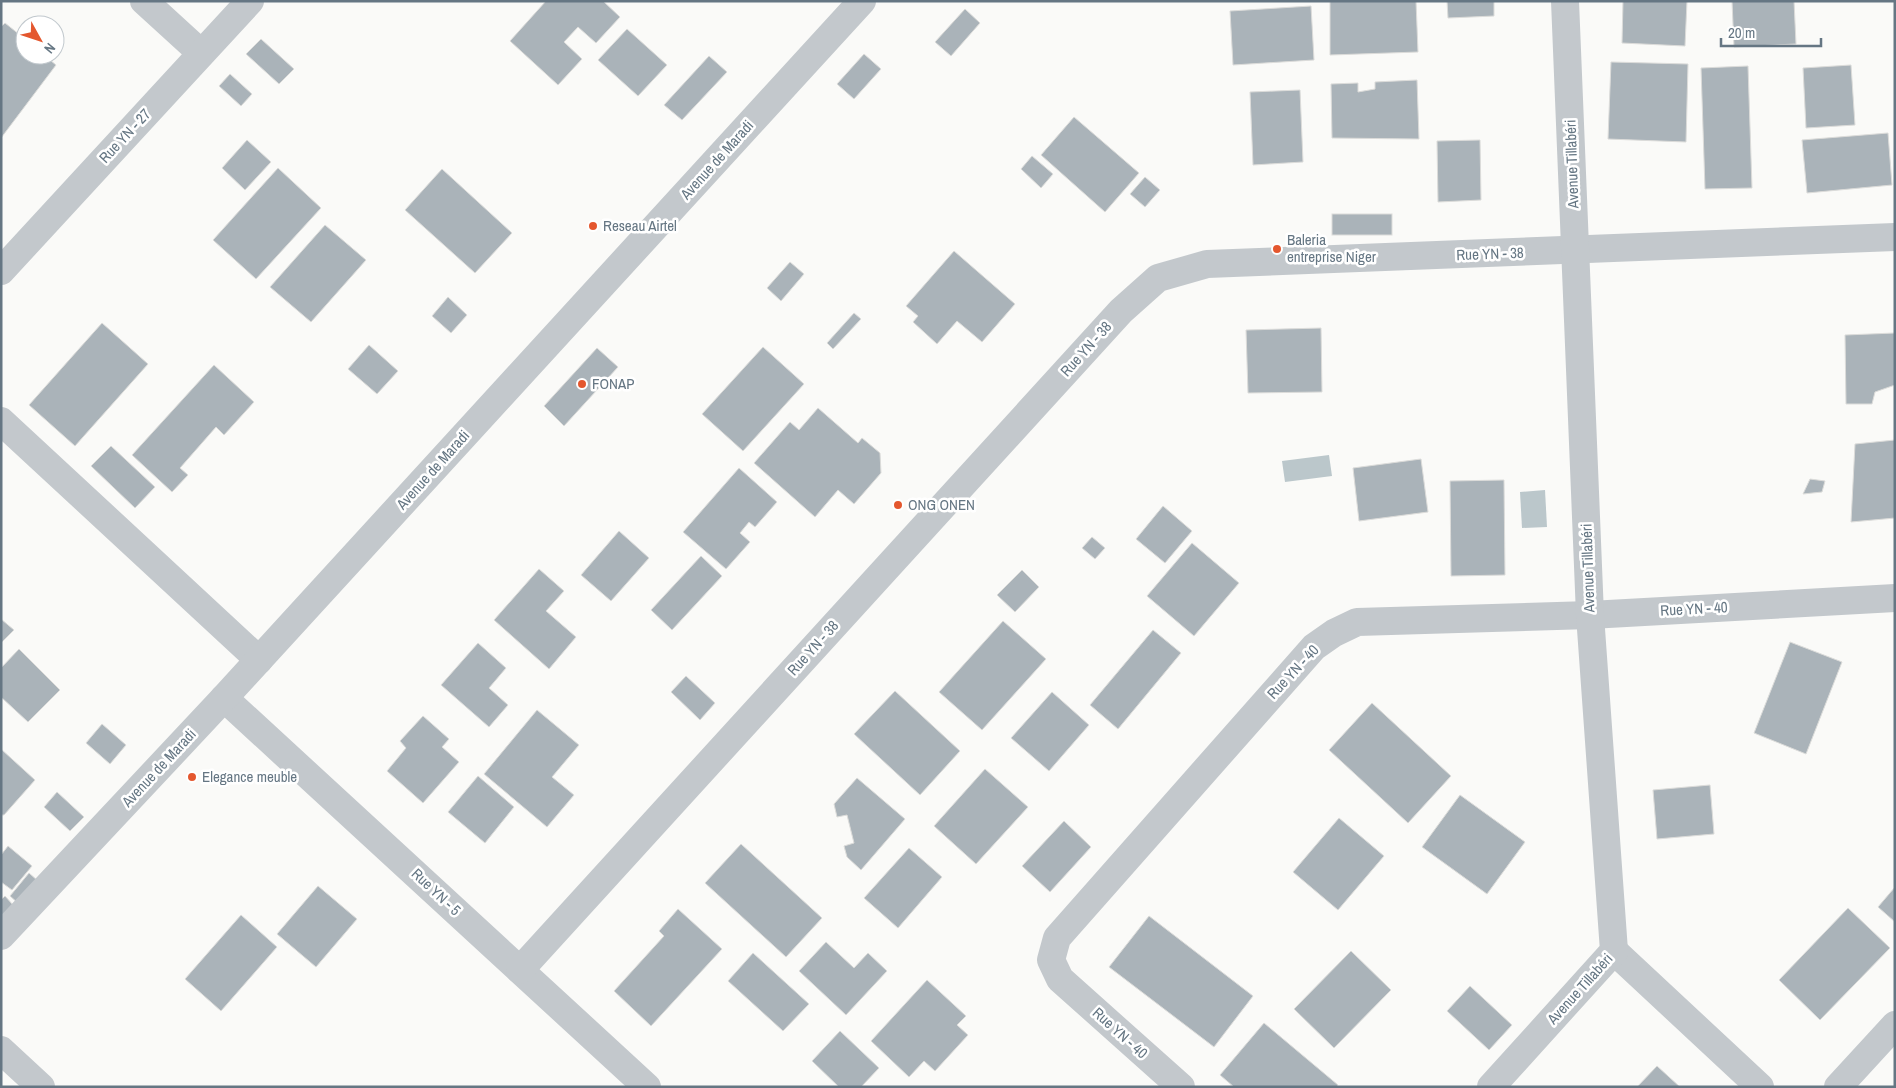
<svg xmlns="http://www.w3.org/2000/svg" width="1896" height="1088" viewBox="0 0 1896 1088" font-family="'Archivo Narrow',sans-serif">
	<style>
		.water { fill: #bbc7cb }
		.building { fill: #aab3b9; stroke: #dcdcda }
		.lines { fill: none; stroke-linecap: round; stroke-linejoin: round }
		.minor { stroke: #c3c8cc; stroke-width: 28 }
		.poi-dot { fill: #e4572e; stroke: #fff; stroke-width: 2 }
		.labels { text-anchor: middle; stroke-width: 5; stroke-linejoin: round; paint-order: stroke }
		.street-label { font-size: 15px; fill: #657683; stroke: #fff }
		.poi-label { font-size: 15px; fill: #657683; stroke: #fff; text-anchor: start }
	</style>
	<rect width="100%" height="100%" fill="#fafaf8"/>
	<g class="water">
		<polygon points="1329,455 1332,476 1285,482 1282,461"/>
		<polygon points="1545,490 1547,527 1522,528 1520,492"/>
	</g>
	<g class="building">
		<polygon points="546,1 603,1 620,17 596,43 578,27 564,42 582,59 558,85 510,41"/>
		<polygon points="1330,1 1416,1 1418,52 1330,55"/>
		<polygon points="1447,1 1494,1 1494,16 1448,18"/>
		<polygon points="1623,1 1687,1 1685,46 1622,43"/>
		<polygon points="1732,1 1794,1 1796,44 1734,47"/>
		<polygon points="1311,6 1314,60 1233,65 1230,11"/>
		<polygon points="965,9 980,23 951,56 935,42"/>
		<polygon points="5,23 25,39 25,55 44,55 56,65 1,138 1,27"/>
		<polygon points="627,29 667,65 638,96 598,60"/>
		<polygon points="261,39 294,69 279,84 246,54"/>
		<polygon points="864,54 881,69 854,99 837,84"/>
		<polygon points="709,56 727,72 682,120 664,105"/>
		<polygon points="1611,62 1688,64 1686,142 1608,139"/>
		<polygon points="1851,65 1855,125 1806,128 1803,68"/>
		<polygon points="1748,66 1752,188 1705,189 1701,68"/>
		<polygon points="230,74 252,94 241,106 219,86"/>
		<polygon points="1417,80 1419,139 1332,138 1331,84 1358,83 1358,92 1375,89 1375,82"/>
		<polygon points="1300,90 1303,162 1253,165 1250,92"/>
		<polygon points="1074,117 1139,173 1105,212 1041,155"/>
		<polygon points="1888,133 1892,185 1807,193 1802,140"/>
		<polygon points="247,140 271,162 245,190 222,168"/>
		<polygon points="1480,140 1481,200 1438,202 1437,141"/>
		<polygon points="1032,156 1053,174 1041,188 1021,169"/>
		<polygon points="278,168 321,208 256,279 213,240"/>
		<polygon points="442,169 512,233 475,273 405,210"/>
		<polygon points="1145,177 1160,190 1145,207 1130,194"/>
		<rect x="1332" y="214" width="60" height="21"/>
		<polygon points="325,225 366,260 311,322 270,287"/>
		<polygon points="954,251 1015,304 982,342 957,321 937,344 913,322 918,316 906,306"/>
		<polygon points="790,262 804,274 781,301 767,288"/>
		<polygon points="448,297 467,315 451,333 432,316"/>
		<polygon points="854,313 861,319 833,349 827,343"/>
		<polygon points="102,323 148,364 75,446 29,405"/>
		<polygon points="1321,328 1322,392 1248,393 1246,330"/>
		<polygon points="1895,333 1895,385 1875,392 1872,404 1846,404 1845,335"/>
		<polygon points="369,345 398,371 377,394 348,369"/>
		<polygon points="763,347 804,384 743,451 702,414"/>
		<polygon points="597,348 618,367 564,426 544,406"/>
		<polygon points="214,365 254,402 224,435 216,427 180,468 188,475 172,492 132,455"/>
		<polygon points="818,408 858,443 862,438 880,453 881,473 854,504 838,490 815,517 754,463 790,422 799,430"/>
		<polygon points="1895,440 1895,518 1851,522 1855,444"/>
		<polygon points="111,446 155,487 135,508 91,466"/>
		<polygon points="1421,459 1428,512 1359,521 1353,468"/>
		<polygon points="739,468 777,502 755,527 749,522 740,533 750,542 726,569 683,532"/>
		<polygon points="1810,479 1825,481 1822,492 1803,494"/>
		<polygon points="1504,480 1505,575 1451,576 1450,481"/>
		<polygon points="1163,506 1192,531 1165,563 1136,539"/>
		<polygon points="619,531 649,558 611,601 581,575"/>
		<polygon points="1092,537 1105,548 1095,559 1082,548"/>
		<polygon points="1192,543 1239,583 1194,636 1147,596"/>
		<polygon points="701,556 722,576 672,630 651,610"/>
		<polygon points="539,569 564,591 546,611 576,637 549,669 494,620"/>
		<polygon points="1022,570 1039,587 1015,612 997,595"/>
		<polygon points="1,619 14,630 1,643"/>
		<polygon points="1003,621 1046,659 982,730 939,692"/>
		<polygon points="1153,630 1181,653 1118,729 1090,705"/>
		<polygon points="1790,642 1842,662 1806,754 1754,733"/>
		<polygon points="478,643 506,668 489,688 508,705 489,727 441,685"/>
		<polygon points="19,649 60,690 28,722 1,697 1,668"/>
		<polygon points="686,676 715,703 700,720 671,692"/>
		<polygon points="895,691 960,751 920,795 854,734"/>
		<polygon points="1052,692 1089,725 1049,771 1011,738"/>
		<polygon points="1372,703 1451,776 1408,823 1329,750"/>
		<polygon points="537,710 579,745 552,777 574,795 547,827 484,774"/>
		<polygon points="423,716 449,739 442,747 459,762 423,803 387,771 406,748 400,741"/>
		<polygon points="102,724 126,745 110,764 86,743"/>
		<polygon points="1,749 35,780 4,815 1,815"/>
		<polygon points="985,769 1028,807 976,864 934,826"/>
		<polygon points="478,776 514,807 485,843 448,812"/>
		<polygon points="857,778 905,819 861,870 847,857 844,846 854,843 847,815 837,817 834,804"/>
		<polygon points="1710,785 1714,834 1657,839 1653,790"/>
		<polygon points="57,792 84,817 70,831 44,807"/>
		<polygon points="1460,795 1525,842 1487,894 1422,847"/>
		<polygon points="1339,818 1384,856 1338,910 1293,872"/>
		<polygon points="1064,821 1091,847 1050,892 1022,866"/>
		<polygon points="741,844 822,918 786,957 705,883"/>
		<polygon points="8,846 32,866 12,890 1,882 1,855"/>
		<polygon points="909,848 942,877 898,928 864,898"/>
		<polygon points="29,873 38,881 19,904 10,896"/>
		<polygon points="318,886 357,919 316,967 277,934"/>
		<polygon points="1895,887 1895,922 1878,907"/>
		<polygon points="5,896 13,905 1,917 1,900"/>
		<polygon points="1848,908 1890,948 1820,1020 1779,980"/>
		<polygon points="678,909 722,949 651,1026 614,991 664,936 659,931"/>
		<polygon points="241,915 277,947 221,1011 185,979"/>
		<polygon points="1149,916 1253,996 1214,1047 1109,967"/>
		<polygon points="826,942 854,968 868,953 887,971 846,1015 799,971"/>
		<polygon points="1351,951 1391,990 1334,1048 1294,1009"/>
		<polygon points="753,953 809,1004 783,1031 728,981"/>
		<polygon points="927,980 966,1016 957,1025 968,1035 935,1071 924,1061 909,1077 871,1041"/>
		<polygon points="1470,986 1512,1025 1489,1050 1447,1011"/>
		<polygon points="1264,1023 1338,1085 1336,1087 1234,1087 1220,1075"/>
		<polygon points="840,1031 879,1068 861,1087 839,1087 812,1061"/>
		<polygon points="1657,1066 1680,1087 1637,1087"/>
	</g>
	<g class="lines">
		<g class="minor">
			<polyline points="144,1 201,53"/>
			<polyline points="1,271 250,1"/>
			<polyline points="1,421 259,660"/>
			<polyline points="224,698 647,1087"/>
			<polyline points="1,936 224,698 862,1"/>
			<polyline points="1614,951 1760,1087"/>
			<polyline points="520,970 1121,311 1158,278 1207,264 1895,237"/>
			<polyline points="1,1050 41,1087"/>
			<polyline points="1181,1087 1060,979 1051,960 1057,938 1314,647 1334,633 1357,622 1590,615 1895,598"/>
			<polyline points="1491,1087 1614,951 1590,615 1565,1"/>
			<polyline points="1838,1087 1895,1025"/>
		</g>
	</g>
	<g class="poi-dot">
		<circle cx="593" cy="226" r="5"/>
		<circle cx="1277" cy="249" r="5"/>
		<circle cx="582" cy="384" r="5"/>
		<circle cx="898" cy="505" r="5"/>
		<circle cx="192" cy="777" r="5"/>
	</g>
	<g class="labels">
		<g class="street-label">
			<text transform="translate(125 136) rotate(-47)" y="5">Rue YN - 27</text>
			<text transform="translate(717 160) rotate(-48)" y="5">Avenue de Maradi</text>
			<text transform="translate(1572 164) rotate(-92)" y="5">Avenue Tillabéri</text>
			<text transform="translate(1490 254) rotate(-2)" y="5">Rue YN - 38</text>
			<text transform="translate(1086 349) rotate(-48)" y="5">Rue YN - 38</text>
			<text transform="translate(433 470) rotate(-48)" y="5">Avenue de Maradi</text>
			<text transform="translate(1588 568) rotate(-92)" y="5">Avenue Tillabéri</text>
			<text transform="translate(1694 609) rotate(-3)" y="5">Rue YN - 40</text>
			<text transform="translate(813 648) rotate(-48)" y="5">Rue YN - 38</text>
			<text transform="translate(1293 672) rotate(-47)" y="5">Rue YN - 40</text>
			<text transform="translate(159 768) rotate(-47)" y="5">Avenue de Maradi</text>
			<text transform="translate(436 892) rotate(43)" y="5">Rue YN - 5</text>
			<text transform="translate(1580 989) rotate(-48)" y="5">Avenue Tillabéri</text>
			<text transform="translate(1120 1033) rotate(42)" y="5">Rue YN - 40</text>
		</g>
		<g class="poi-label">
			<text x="603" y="231">Reseau Airtel</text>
			<text x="1287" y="245">Baleria<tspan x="1287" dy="17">entreprise Niger</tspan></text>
			<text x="592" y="389">FONAP</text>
			<text x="908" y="510">ONG ONEN</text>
			<text x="202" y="782">Elegance meuble</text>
		</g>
	</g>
	<rect width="1896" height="1088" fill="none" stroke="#657683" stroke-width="5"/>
	<g transform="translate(40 40) rotate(130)"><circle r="24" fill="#ffffff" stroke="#c1c8cd"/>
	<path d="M0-4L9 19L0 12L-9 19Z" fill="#e4572e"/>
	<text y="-8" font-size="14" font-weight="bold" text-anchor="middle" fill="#657683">N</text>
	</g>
	<path d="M1721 38v8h100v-8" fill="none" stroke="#657683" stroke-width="2.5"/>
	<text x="1728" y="38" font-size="15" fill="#657683" stroke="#ffffff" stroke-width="4" paint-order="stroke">20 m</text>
</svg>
